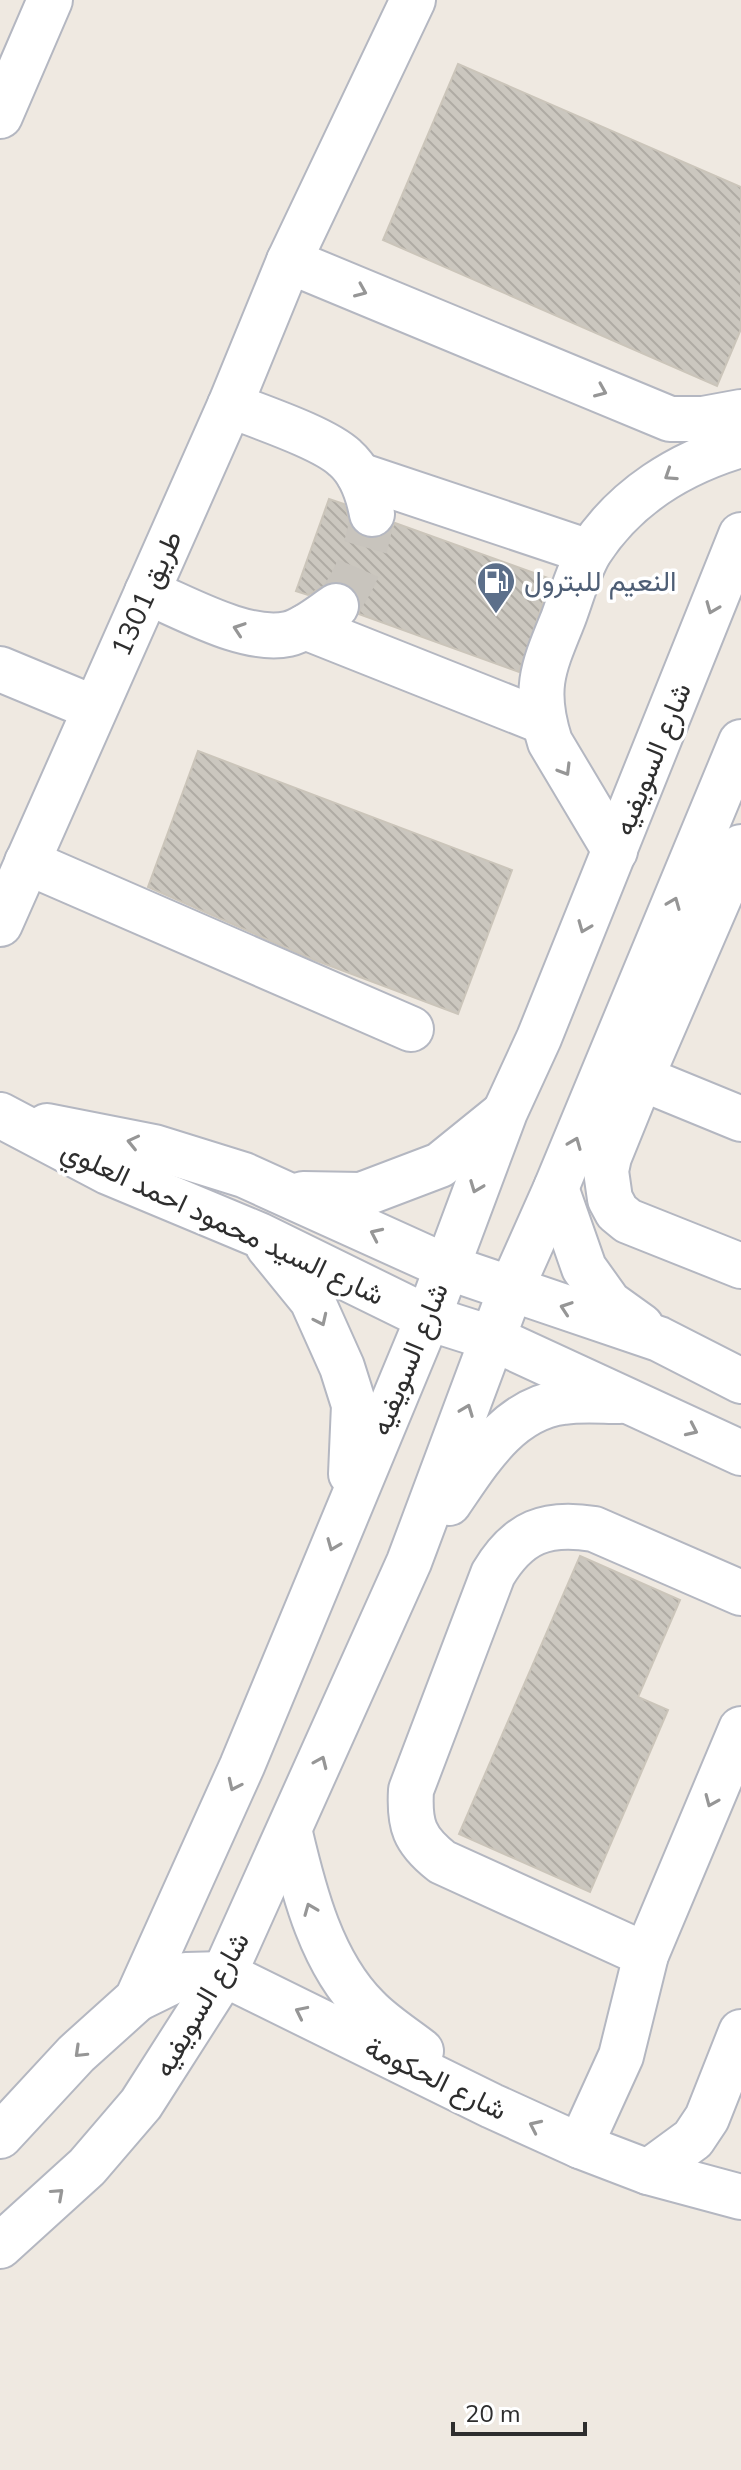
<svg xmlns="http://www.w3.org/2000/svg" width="741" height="2470" viewBox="0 0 741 2470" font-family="'Nunito Sans',Vazirmatn,sans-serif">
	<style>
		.building { fill: url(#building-back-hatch); stroke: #cbc5ba; stroke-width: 2 }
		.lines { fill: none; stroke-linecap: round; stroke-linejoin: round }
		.minor-tunnel { stroke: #c8c4bd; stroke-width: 44; stroke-dasharray: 44 22; stroke-linecap: butt }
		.minor-casing { stroke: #b4b7c1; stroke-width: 48 }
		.minor { stroke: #fff; stroke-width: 44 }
		.oneway { stroke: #969696 }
		.labels { text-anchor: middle; stroke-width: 7; stroke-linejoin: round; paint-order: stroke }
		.service-label { font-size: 28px; fill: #4e5e75; stroke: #fff; text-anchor: start }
		.street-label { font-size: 28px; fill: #2e2e2e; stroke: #fff }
	</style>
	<defs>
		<pattern id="building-back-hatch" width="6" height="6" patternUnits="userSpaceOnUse" patternTransform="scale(2)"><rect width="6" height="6" fill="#cbc7bf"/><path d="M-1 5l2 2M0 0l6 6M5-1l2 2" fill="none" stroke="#afaba4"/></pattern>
	</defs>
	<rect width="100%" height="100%" fill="#efe9e1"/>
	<g class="building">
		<polygon points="458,64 741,187 741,329 717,386 383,240"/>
		<polygon points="329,499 344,504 353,530 364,537 378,538 388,533 395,523 551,579 519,672 359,614 361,603 357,592 346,583 333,581 308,595 296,591"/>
		<polygon points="198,751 512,870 458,1014 312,959 148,887"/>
		<polygon points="580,1556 680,1600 638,1697 668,1710 590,1892 459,1834"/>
	</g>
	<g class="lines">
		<path class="minor-tunnel" d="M336,606C357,579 368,548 372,514"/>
		<g class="minor-casing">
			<g id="minor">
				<polyline points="0,116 50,0"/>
				<polyline points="289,261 670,419 703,419 741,412"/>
				<path d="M230,405C260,417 324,438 345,458C361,472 368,493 372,514"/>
				<polyline points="359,475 589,552"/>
				<path d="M147,592C186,608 246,643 288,634C305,630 321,616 336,606"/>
				<polyline points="305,627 544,722"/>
				<polyline points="0,669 94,708"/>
				<polyline points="741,847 641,1078 609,1157 606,1171 610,1199 617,1212 628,1221 741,1266"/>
				<path d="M615,851L550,742C533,689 543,668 563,619C571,598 578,571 590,551C625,497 680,463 741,445"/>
				<polyline points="27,862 411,1029"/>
				<polyline points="0,924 230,405 289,261 413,0"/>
				<polyline points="641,1078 741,1119"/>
				<polyline points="0,1115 108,1172 259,1235 428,1318 494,1339 741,1453"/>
				<polyline points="47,1126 154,1147 244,1175 447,1267 659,1339 741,1381"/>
				<polyline points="556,1188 584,1268 609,1303 641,1326"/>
				<polyline points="303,1194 361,1195 440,1165 503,1114"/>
				<polyline points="268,1246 312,1300 342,1367 354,1405 351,1474"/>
				<path d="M449,1503C478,1461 508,1409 563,1402C581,1399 602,1401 620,1401"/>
				<path d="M290,1833C304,1893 322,1963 367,2008C382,2024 403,2037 421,2051"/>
				<path d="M646,1955L442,1862C414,1840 409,1825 411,1790L493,1574C518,1532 546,1521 594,1529L741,1593"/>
				<polyline points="137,1999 186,1975 224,1974 492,2106 580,2146 648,2172 741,2197"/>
				<polyline points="0,2136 76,2054 137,1999 242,1766 428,1318 505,1112 539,1038 741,535"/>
				<polyline points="580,2146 621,2056 646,1955 741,1729"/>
				<polyline points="648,2172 693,2139 707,2118 741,2032"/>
				<polyline points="0,2246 87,2167 141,2104 224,1974 409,1562 511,1289 556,1188 741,742"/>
			</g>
		</g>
		<use href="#minor" class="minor"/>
	</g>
	<defs><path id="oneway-chevron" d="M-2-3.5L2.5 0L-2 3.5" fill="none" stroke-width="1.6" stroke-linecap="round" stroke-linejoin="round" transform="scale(2)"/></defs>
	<g class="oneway">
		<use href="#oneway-chevron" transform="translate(361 291) rotate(23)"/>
		<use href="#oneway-chevron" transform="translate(601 391) rotate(23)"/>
		<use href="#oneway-chevron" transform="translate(670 475) rotate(147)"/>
		<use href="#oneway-chevron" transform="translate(712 608) rotate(112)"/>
		<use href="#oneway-chevron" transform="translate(239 629) rotate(-161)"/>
		<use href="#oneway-chevron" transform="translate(565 770) rotate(59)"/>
		<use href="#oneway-chevron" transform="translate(674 903) rotate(-68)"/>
		<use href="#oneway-chevron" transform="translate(584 927) rotate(112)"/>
		<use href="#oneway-chevron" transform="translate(133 1142) rotate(-167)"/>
		<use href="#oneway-chevron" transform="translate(575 1143) rotate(-68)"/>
		<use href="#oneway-chevron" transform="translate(476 1187) rotate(111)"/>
		<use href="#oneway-chevron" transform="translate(376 1234) rotate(-155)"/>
		<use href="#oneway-chevron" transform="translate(566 1308) rotate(-161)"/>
		<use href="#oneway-chevron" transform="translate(321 1320) rotate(65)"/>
		<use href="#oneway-chevron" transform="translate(467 1410) rotate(-69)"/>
		<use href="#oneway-chevron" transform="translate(692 1430) rotate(25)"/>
		<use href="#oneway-chevron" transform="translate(333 1545) rotate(112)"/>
		<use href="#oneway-chevron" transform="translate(321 1762) rotate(-66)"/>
		<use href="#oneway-chevron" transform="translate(234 1785) rotate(115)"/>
		<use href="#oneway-chevron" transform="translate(711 1801) rotate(113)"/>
		<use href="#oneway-chevron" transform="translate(310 1909) rotate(-112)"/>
		<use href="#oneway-chevron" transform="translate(301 2012) rotate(-154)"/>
		<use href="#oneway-chevron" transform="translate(80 2052) rotate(136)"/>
		<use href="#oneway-chevron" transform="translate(535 2126) rotate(-155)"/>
		<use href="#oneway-chevron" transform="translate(58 2194) rotate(-42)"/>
	</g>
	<defs>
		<g id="fuel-pin" transform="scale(2)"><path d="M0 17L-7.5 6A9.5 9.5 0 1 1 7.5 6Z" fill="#5c6f8a" stroke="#fff"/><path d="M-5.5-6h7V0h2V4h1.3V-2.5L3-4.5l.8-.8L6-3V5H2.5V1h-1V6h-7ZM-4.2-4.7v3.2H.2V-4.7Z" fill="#fff"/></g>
	</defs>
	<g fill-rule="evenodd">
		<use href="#fuel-pin" x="496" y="581"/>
	</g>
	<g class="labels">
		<g class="service-label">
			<text x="524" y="591">النعيم للبترول</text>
		</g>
		<g class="street-label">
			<text transform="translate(146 593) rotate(-66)" y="10">طريق 1301</text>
			<text transform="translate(652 759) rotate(-68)" y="10">شارع السويفيه</text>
			<text transform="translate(223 1222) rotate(25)" y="10">شارع السيد محمود احمد العلوي</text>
			<text transform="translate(409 1359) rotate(-68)" y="10">شارع السويفيه</text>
			<text transform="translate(201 2004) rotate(-60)" y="10">شارع السويفيه</text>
			<text transform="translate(436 2078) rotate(26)" y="10">شارع الحكومة</text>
		</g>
	</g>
	<path d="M453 2422v12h132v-12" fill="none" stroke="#2e2e2e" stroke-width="4"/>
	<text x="465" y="2422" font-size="24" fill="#2e2e2e" stroke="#ffffff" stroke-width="6" paint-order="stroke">20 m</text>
</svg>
